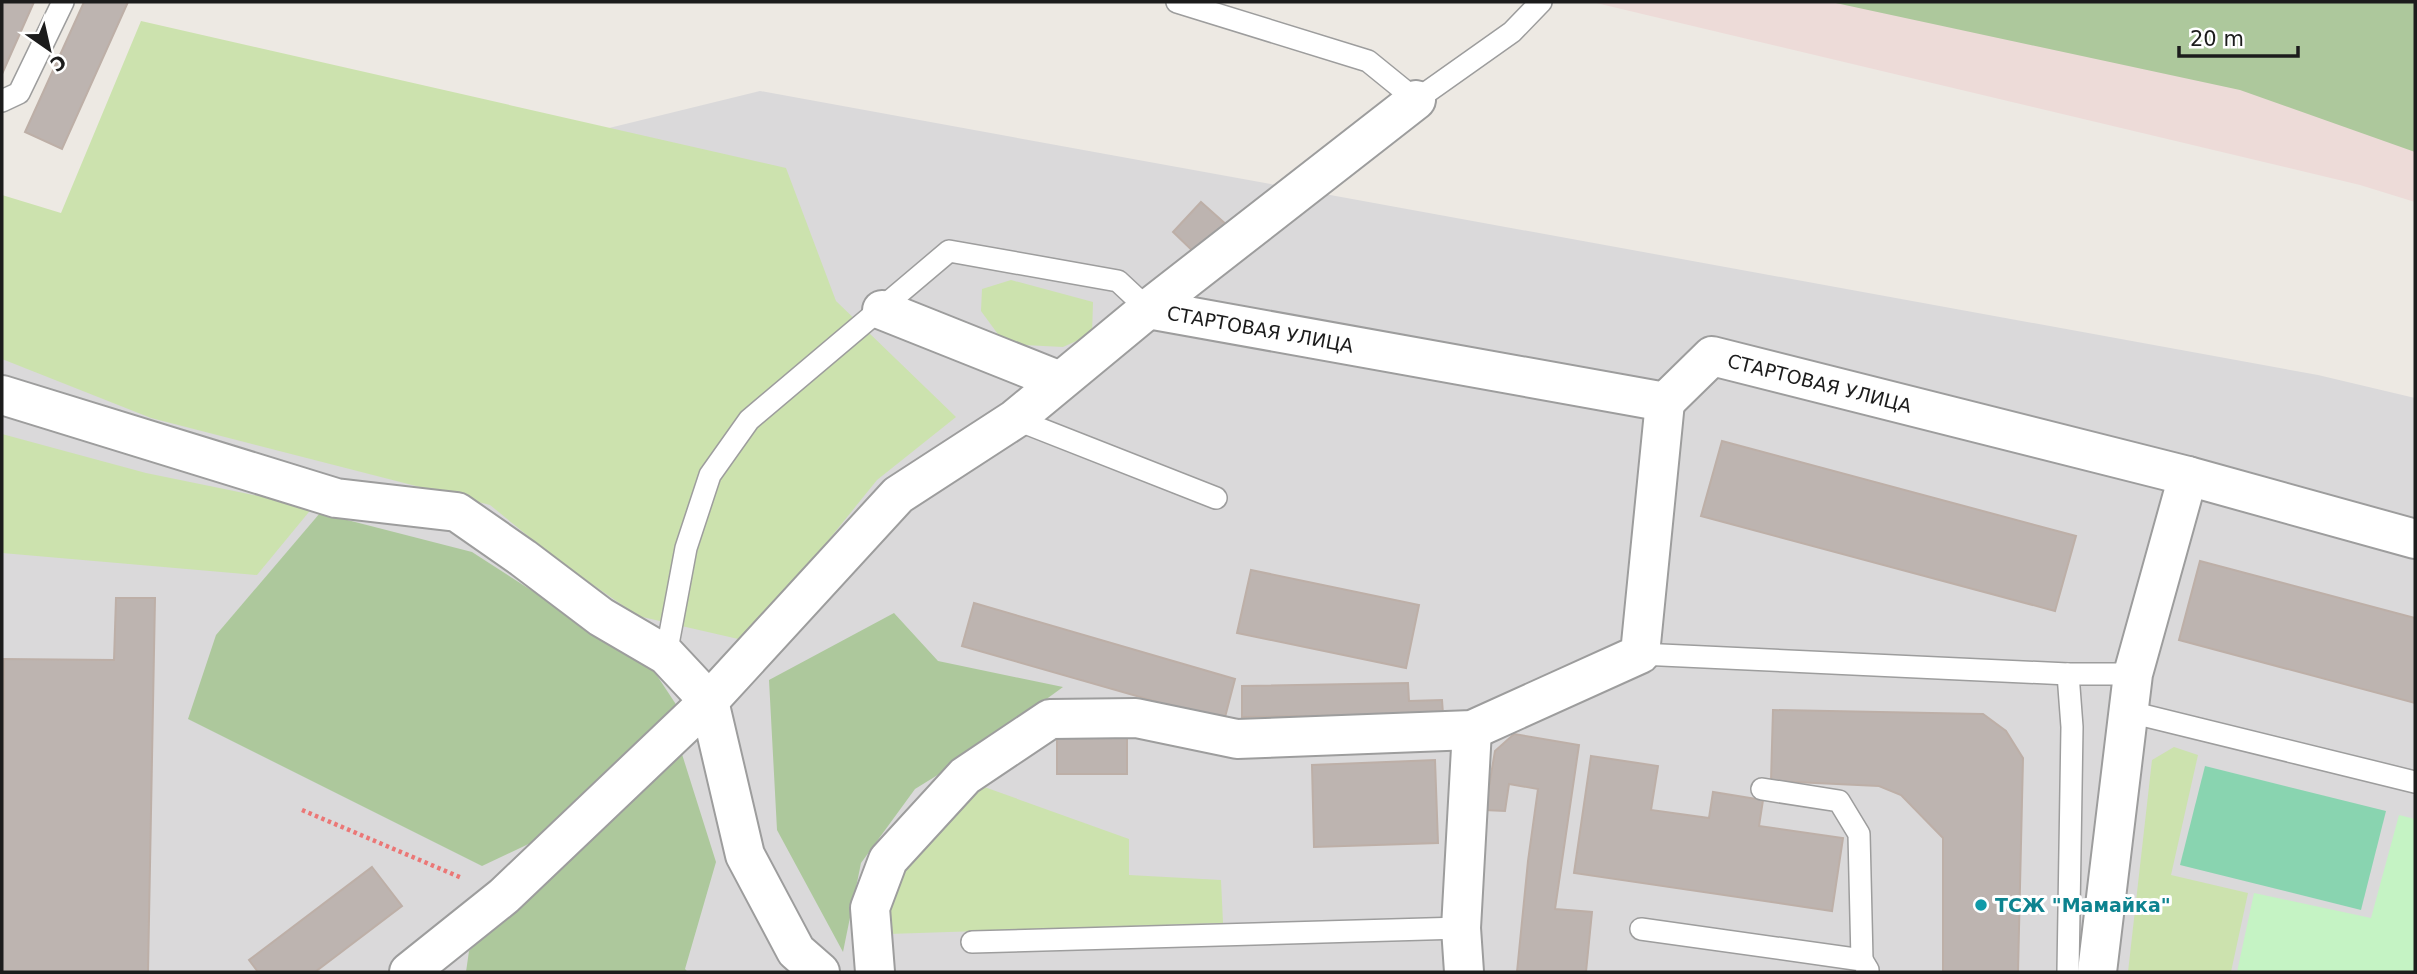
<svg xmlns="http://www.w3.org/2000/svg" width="2417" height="974" viewBox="0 0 2417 974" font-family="'DejaVu Sans',sans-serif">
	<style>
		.residential { fill: #dad9da }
		.military { fill: #eddbd8 }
		.grass { fill: #cce2ae }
		.forest { fill: #adc89c }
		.park { fill: #c5f3c4 }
		.pitch { fill: #89d4b0 }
		.building { fill: #bdb4b0; stroke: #bdafa7; stroke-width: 2 }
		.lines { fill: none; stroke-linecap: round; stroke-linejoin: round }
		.lane-casing { stroke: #9d9d9d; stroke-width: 24 }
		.street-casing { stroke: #9d9d9d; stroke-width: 42 }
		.path { stroke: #eb7776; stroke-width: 4.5; stroke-dasharray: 3.5 3.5; stroke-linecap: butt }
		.lane { stroke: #fff; stroke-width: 21 }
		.street { stroke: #fff; stroke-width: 38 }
		.culture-dot { fill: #0f9aa8; stroke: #fff; stroke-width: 2.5 }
		.labels { text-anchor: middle; stroke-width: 6; stroke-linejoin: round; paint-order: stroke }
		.street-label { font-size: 19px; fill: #1c1c1c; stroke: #fff }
		.culture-label { font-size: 19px; font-weight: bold; fill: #0d838f; stroke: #fff; text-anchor: start }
	</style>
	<rect width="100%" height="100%" fill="#ede9e3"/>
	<polygon class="residential" points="760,91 2318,375 2415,398 2415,972 2,972 2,277"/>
	<polygon class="military" points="1592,2 2415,2 2415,202 2360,185"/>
	<g class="grass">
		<polygon points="141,21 786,168 836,301 956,417 877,480 747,641 638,616 560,562 490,505 151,418 2,359 2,195 61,213"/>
		<polygon points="1011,280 1093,302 1092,334 1063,347 1024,345 1000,337 981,311 982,289"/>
		<polygon points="2,434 146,473 313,507 257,575 2,553"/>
		<polygon points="2174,747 2198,755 2171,875 2248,893 2231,972 2128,972 2152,760"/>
		<polygon points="976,784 1129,839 1129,875 1221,880 1223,923 888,934 883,907 901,869"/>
	</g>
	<g class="forest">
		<polygon points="1831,2 2415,2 2415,152 2240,90"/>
		<polygon points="320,513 472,552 652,668 681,712 537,840 482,866 188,719 216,635"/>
		<polygon points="894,613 938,661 1063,687 970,755 915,789 861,863 843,952 777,830 769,680"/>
		<polygon points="681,751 716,862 685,969 688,972 466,972 469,951"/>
	</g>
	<polygon class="park" points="2399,815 2415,819 2415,972 2237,972 2254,893 2371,918"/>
	<polygon class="pitch" points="2205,766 2386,811 2361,910 2180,865"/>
	<g class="building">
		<polygon points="2,2 34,2 2,74"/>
		<polygon points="84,2 128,2 62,149 25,132"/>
		<polygon points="1201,202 1228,226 1199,257 1173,232"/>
		<polygon points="1722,441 2076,536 2055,611 1701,516"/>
		<polygon points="2200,561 2415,618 2415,703 2179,640"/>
		<polygon points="1251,570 1419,605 1406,668 1237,633"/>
		<polygon points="116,598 155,598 148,972 2,972 4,659 114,660"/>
		<polygon points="974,603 1235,679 1224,721 962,646"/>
		<polygon points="1408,683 1409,701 1442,700 1443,714 1242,717 1242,686"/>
		<polygon points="1773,710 1983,714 2006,731 2023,758 2018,972 1943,972 1943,838 1901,795 1879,786 1771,781"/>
		<rect x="1057" y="732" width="70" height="42"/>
		<polygon points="1514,734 1579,745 1555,909 1592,912 1586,972 1517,972 1528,861 1538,789 1509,784 1505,811 1485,810 1495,751"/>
		<polygon points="1591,756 1658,766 1651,810 1709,818 1713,792 1763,800 1759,826 1843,838 1832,911 1574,873"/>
		<polygon points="1435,760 1438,843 1314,847 1312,765"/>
		<polygon points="372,867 402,906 315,972 258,972 249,960"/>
	</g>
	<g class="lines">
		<g class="lane-casing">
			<g id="lane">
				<polyline points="1177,2 1368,61 1416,100 1512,32 1541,2"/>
				<polyline points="2,101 19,93 63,2"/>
				<polyline points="1015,419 1216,498"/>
				<polyline points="1640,654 2068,674 2133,674"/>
				<polyline points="666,655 686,548 710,475 749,420 949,251 1118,281 1148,309"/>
				<polyline points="2068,674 2072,727 2068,972"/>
				<polyline points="2130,712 2415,782"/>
				<polyline points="1762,789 1839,801 1859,834 1862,960"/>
				<polyline points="1641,929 1862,960 1868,970"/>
				<polyline points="972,942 1461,928"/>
			</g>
		</g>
		<g class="street-casing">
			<g id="street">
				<path id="s1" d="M1148,309L1665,402L1712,356L2188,476L2415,539"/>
				<polyline points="882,310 1060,381"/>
				<polyline points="2,395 336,498 457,512 523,558 601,617 666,655 709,701 745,855 796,951 820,972"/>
				<polyline points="409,972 504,896 709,701 898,495 1015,419 1148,309 1416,100"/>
				<polyline points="875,972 870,908 888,860 965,776 1050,719 1136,718 1237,739 1472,730 1640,654 1665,402"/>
				<polyline points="1464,972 1461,928 1472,730"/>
				<polyline points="2097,972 2133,674 2188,476"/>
			</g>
		</g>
		<polyline class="path" points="302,810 462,878"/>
		<use href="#lane" class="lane"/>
		<use href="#street" class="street"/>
	</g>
	<circle class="culture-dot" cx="1981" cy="905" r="7"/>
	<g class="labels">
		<g class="street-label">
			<text dy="7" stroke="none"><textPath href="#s1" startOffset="114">СТАРТОВАЯ УЛИЦА</textPath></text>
			<text dy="7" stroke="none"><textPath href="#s1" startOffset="702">СТАРТОВАЯ УЛИЦА</textPath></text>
		</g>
		<g class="culture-label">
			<text x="1995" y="912">ТСЖ "Мамайка"</text>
		</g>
	</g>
	<rect width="2417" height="974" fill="none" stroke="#1c1c1c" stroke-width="7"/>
	<g transform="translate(49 49) rotate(146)" stroke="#ffffff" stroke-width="5" paint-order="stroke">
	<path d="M0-5L12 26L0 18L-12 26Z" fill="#1c1c1c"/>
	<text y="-10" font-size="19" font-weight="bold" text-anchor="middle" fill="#1c1c1c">С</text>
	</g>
	<path d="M2179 46v10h119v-10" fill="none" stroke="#1c1c1c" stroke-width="3.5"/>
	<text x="2190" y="46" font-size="21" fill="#1c1c1c" stroke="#ffffff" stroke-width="5" paint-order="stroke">20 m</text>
</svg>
